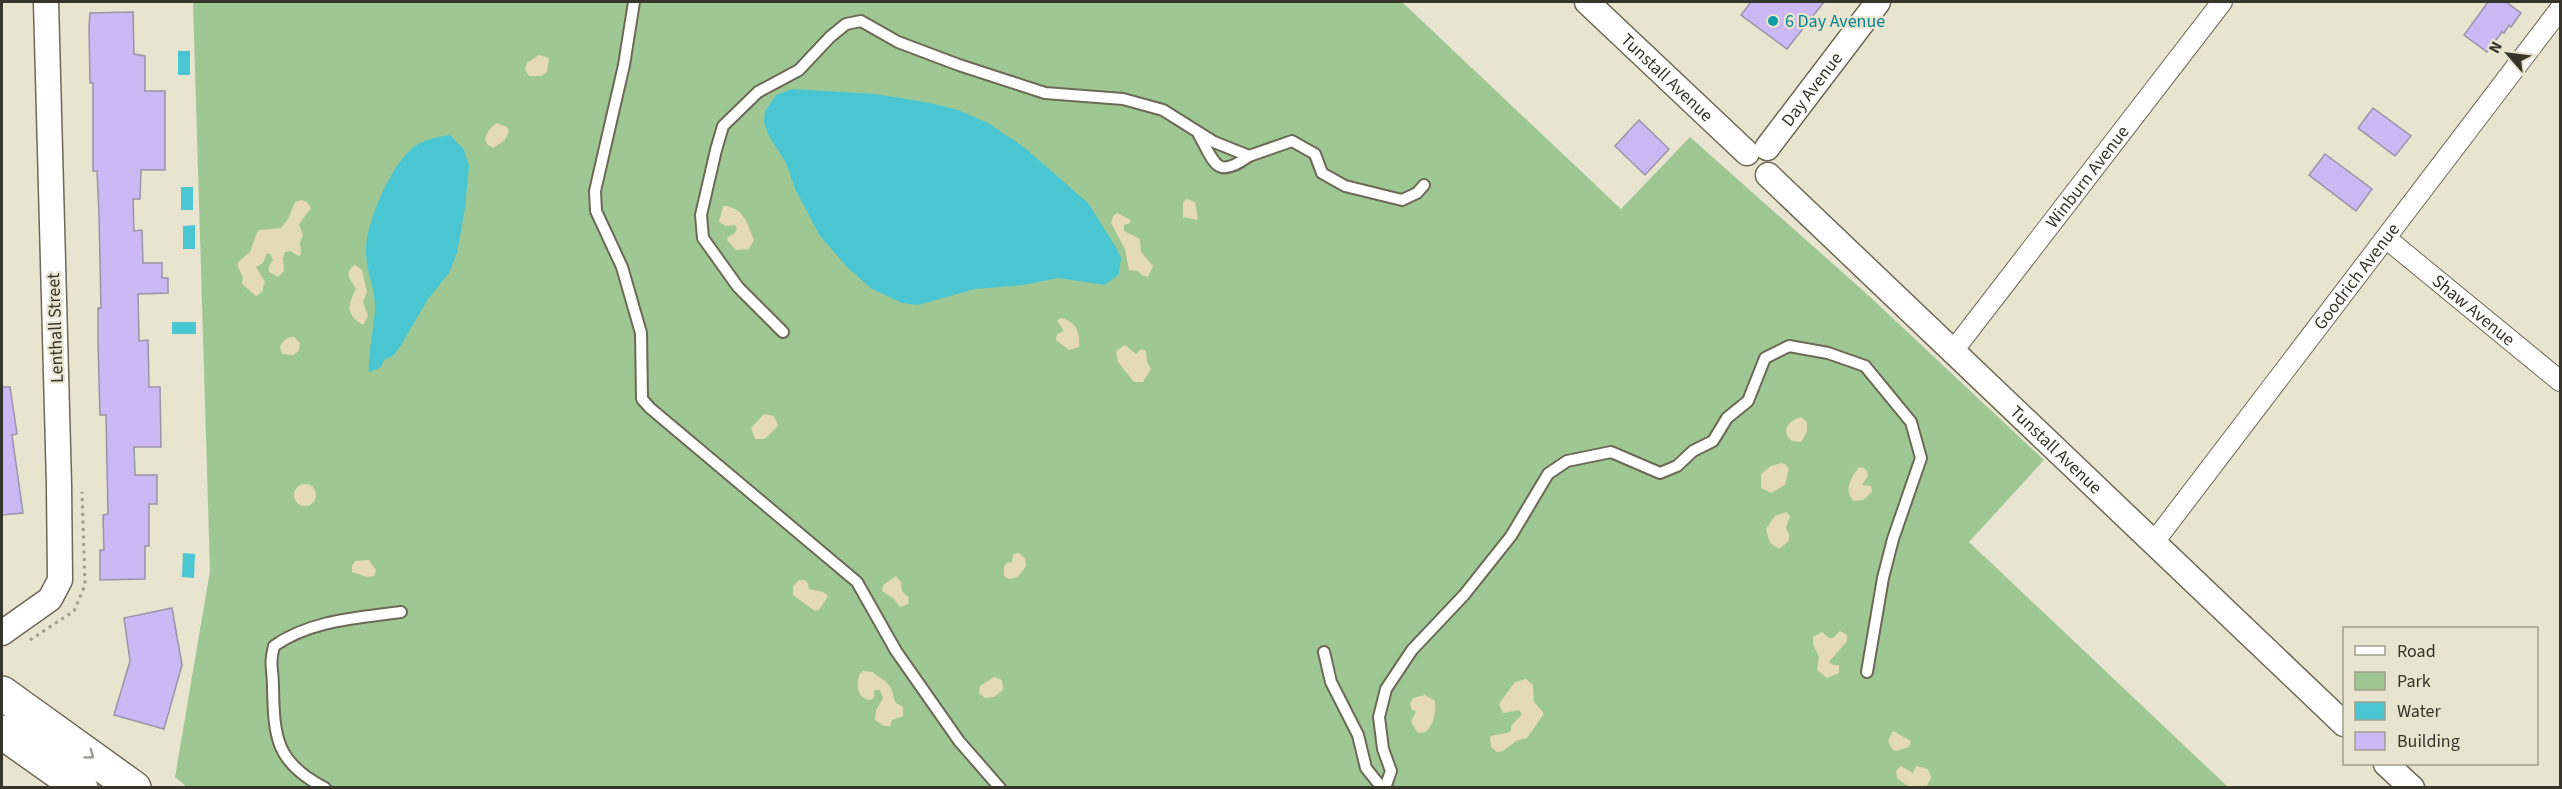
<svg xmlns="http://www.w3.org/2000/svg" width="2562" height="789" viewBox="0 0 2562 789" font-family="'Source Sans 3',sans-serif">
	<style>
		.green { fill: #9fc794 }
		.sand { fill: #e4dab5 }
		.water { fill: #4ac6d3 }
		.building { fill: #cdb8f6; stroke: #9a94a7; stroke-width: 1.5 }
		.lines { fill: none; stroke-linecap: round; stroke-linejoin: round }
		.service-casing { stroke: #6c6956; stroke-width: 14 }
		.minor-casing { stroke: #6c6956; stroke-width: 22 }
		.tertiary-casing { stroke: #6c6956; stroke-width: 27 }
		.motorway-casing { stroke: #6c6956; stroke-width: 36 }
		.path { stroke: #a19e8e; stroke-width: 3; stroke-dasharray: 3 4.5; stroke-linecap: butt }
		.service { stroke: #fff; stroke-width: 10 }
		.minor { stroke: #fff; stroke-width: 20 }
		.tertiary { stroke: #fff; stroke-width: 24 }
		.motorway { stroke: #fff; stroke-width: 33 }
		.oneway { stroke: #9a9a96 }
		.culture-dot { fill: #0f9aa8; stroke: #e8e4cf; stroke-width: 2 }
		.labels { text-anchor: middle; stroke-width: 4.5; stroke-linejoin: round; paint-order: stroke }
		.culture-label { font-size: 18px; fill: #0d838f; stroke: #e8e4cf; text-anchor: start }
		.street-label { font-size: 18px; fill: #36352c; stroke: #e8e4cf }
	</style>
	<rect width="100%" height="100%" fill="#e8e4cf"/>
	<polygon class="green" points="193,2 1402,2 1621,209 1690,137 1868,295 2044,460 1969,542 2228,787 188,788 175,777 210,571"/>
	<g class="sand">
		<polygon points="539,55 549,58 547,72 541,76 529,76 525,69 527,63"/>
		<polygon points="496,123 507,127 509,132 504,141 493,148 487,144 485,138 489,130"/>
		<polygon points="1187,199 1195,202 1198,220 1183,217 1183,202"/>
		<polygon points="302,200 307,202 311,208 299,224 303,235 300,243 301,254 299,256 290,251 285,252 283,259 284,271 278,277 269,272 269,266 273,260 270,254 267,253 263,263 256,267 265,282 262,292 256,296 242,284 243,277 238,267 238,262 250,252 257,232 260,230 281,228 288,219 295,202"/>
		<path d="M723,206C744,207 747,223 754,240L749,249L736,250L727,240L729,236L734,234L737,229L735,225L726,226L719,222Z"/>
		<polygon points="1117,213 1131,220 1130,223 1124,225 1124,231 1140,239 1141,252 1153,266 1148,277 1141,275 1138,271 1129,270 1125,249 1111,223 1113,216"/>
		<path d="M355,265L362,270L367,292L363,302L368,316L363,325C345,315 348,304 356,289C352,280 342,273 355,265Z"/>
		<path d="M1060,318C1075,320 1081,333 1079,347L1069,350L1056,340L1057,334L1064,331L1057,321Z"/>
		<path d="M294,337L300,343L299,351L293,355L282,354L280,347C283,340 287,337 294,337Z"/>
		<polygon points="1125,345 1136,354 1141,349 1146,351 1147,362 1151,369 1143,382 1134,382 1118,362 1116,351"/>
		<polygon points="764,414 774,416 778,426 765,439 755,439 751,428"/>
		<path d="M1801,417L1807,422V432L1801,442L1792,441C1780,431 1788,421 1801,417Z"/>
		<polygon points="1781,463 1785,464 1789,469 1785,485 1771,493 1761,488 1761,474 1771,466"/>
		<path d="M1862,467L1867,471L1868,476L1862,485L1871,486L1872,492L1863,500L1854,501C1843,491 1851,478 1858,468Z"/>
		<circle cx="305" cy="495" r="11"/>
		<polygon points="1786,512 1790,516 1786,528 1789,534 1789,541 1779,549 1770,543 1766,529 1775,516"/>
		<polygon points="1019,553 1025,558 1026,566 1018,577 1009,579 1004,576 1004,567 1007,563 1012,562 1013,554"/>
		<polygon points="369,560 376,570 374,576 367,577 352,572 352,566 355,561"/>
		<polygon points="896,576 901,582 902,591 909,598 908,604 900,607 894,599 882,591 883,585"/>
		<polygon points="799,580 804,580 808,583 809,589 823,592 828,596 819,610 815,611 793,595 793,586"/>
		<polygon points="1840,631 1847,635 1847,641 1829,662 1833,665 1839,665 1839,673 1827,678 1817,670 1819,657 1813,644 1813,637 1822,632 1829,638 1833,638"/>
		<path d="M863,671L873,672C878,678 883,678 888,684C894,690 892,696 896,703L903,707V716L892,720L890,726H884L875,720L876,710L883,698L880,690H874V697L871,700C857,699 857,687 859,675Z"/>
		<polygon points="994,677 1002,680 1003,690 994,697 985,698 979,693 980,686"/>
		<path d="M1526,679L1533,685L1534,702L1543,712V715L1527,738L1516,741L1503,751L1497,752L1491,747L1490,737C1498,732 1504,736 1511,731V726L1522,714L1519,710L1503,713L1499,704L1515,682Z"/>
		<path d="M1425,695L1435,701C1436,712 1434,724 1426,732L1418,733L1411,722L1416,711L1412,710L1410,704L1413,698Z"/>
		<polygon points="1893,731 1911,741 1909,747 1896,751 1892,749 1888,741"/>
		<polygon points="1901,766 1913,773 1916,766 1928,769 1931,778 1926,787 1909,787 1897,778 1896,771"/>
	</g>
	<g class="water">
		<rect x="178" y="51" width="12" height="24"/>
		<polygon points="792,89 875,94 930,103 958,110 988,123 1025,148 1088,203 1117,249 1121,258 1119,274 1105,285 1058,278 1023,285 975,289 918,305 902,303 872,289 848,268 820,236 796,191 786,163 768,134 764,122 765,111 776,95"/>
		<path d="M450,135L464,150L469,166L465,208L457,253L449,273L428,299L400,347L393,356L385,359L380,368L369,372C367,367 374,322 375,310C376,290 366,272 366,252C365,224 392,162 415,146C426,139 437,137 450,135Z"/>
		<rect x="181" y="187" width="12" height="23"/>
		<polygon points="195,225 195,249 183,249 183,226"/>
		<rect x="172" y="322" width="24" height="12"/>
		<polygon points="183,553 195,554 194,578 182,577"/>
	</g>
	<g class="building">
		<polygon points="1751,2 1824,2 1787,49 1741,15"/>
		<polygon points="2488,2 2506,2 2521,13 2511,27 2509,25 2504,33 2502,32 2487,52 2464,35"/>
		<polygon points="133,12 134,54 145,56 145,91 165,91 165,170 141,170 140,199 133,199 134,231 142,230 143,263 162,263 162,278 168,278 168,293 138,294 139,341 148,340 149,387 160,387 161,447 134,447 135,475 157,475 157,504 149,504 149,546 145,546 145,579 100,580 100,550 104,550 103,515 108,514 106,415 100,415 98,342 98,308 101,308 99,214 97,171 93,171 93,83 90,83 89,27 90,13"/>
		<polygon points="2373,108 2411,136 2395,156 2358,128"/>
		<polygon points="1639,120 1669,149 1645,175 1615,146"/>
		<polygon points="2325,154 2372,189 2356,211 2309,175"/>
		<polygon points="2,387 10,387 17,434 12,435 23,513 2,515"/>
		<polygon points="172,608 182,665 164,729 114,715 130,661 124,618"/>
	</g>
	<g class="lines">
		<g class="service-casing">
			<g id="service">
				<polyline points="634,2 624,65 595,191 596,211 622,267 641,333 642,399 650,408 857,582 896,651 959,741 1000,788"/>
				<path d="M1199,135C1215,163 1216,180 1249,156"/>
				<polyline points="783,332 738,287 703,238 701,215 716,150 723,126 758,92 799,70 830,37 846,24 861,21 898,42 959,65 1045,93 1123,99 1163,110 1214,142 1249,156 1292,141 1315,154 1322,173 1345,186 1402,200 1417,193 1424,185"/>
				<polyline points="1324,652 1331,682 1358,735 1366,768 1382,788"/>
				<path d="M325,788C276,763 274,738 273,687C273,669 269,665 274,646C311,620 358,618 401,612"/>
				<polyline points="1385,788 1391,771 1383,749 1379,717 1386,689 1412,650 1464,595 1511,536 1548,474 1567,461 1611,452 1660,473 1677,466 1693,451 1713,441 1727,418 1748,401 1765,358 1789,346 1828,353 1865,366 1911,422 1921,458 1893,539 1883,578 1867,672"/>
			</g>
		</g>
		<g class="minor-casing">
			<g id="minor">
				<path id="s1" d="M2387,239L2560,381"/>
				<path id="s2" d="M1953,351L2222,2"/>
				<path id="s3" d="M2154,542L2560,9"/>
			</g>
		</g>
		<g class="tertiary-casing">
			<g id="tertiary">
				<path id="s4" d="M1587,2L1747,153"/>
				<path id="s5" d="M1767,148L1878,2"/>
				<path id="s6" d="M1768,175L2344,724"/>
				<polyline points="2,633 50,599 60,580 59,485 46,2"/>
				<polyline points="2386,764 2412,788"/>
			</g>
		</g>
		<g class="motorway-casing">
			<g id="motorway">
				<polyline points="2,693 134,788"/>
				<polyline points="2,732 81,788"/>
			</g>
		</g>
		<polyline class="path" points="30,640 74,611 85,585 82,492"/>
		<use href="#service" class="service"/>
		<use href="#minor" class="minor"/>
		<use href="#tertiary" class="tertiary"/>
		<use href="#motorway" class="motorway"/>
	</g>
	<defs><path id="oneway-chevron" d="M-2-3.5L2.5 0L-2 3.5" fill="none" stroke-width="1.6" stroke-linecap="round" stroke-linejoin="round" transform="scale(1.5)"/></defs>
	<use class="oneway" href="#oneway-chevron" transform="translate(90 755) rotate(36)"/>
	<circle class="culture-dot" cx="1773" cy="21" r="6"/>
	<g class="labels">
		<g class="culture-label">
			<text x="1785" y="27">6 Day Avenue</text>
		</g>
		<g class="street-label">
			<text dy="6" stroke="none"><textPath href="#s4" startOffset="110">Tunstall Avenue</textPath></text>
			<text dy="6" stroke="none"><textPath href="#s5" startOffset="74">Day Avenue</textPath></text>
			<text dy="6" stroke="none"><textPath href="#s2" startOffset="220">Winburn Avenue</textPath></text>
			<text dy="6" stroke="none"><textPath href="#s3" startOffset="334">Goodrich Avenue</textPath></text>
			<text dy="6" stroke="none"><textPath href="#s1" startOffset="112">Shaw Avenue</textPath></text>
			<text transform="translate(55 328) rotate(-92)" y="6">Lenthall Street</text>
			<text dy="6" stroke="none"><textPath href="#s6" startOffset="398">Tunstall Avenue</textPath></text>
		</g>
	</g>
	<rect width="2562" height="789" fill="none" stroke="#36352c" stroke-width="6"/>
	<rect x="2343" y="627" width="195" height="138" fill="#e8e4cf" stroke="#a19e8e" stroke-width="1.5"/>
	<rect x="2355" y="646" width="30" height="9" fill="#ffffff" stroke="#a19e8e" stroke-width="1.5"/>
	<text x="2397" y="657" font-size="18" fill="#36352c">Road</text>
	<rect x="2355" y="672" width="30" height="18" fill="#9fc794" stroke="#a19e8e" stroke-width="1.5"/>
	<text x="2397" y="687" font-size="18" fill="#36352c">Park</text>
	<rect x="2355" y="702" width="30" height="18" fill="#4ac6d3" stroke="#a19e8e" stroke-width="1.5"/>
	<text x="2397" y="717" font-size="18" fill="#36352c">Water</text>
	<rect x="2355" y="732" width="30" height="18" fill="#cdb8f6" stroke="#a19e8e" stroke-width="1.5"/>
	<text x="2397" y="747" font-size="18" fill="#36352c">Building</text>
	<g transform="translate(2508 54) rotate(298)" stroke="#e8e4cf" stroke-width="4.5" paint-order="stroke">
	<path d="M0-4.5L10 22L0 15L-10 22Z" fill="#36352c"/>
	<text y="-9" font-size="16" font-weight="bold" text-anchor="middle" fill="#36352c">N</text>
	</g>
</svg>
